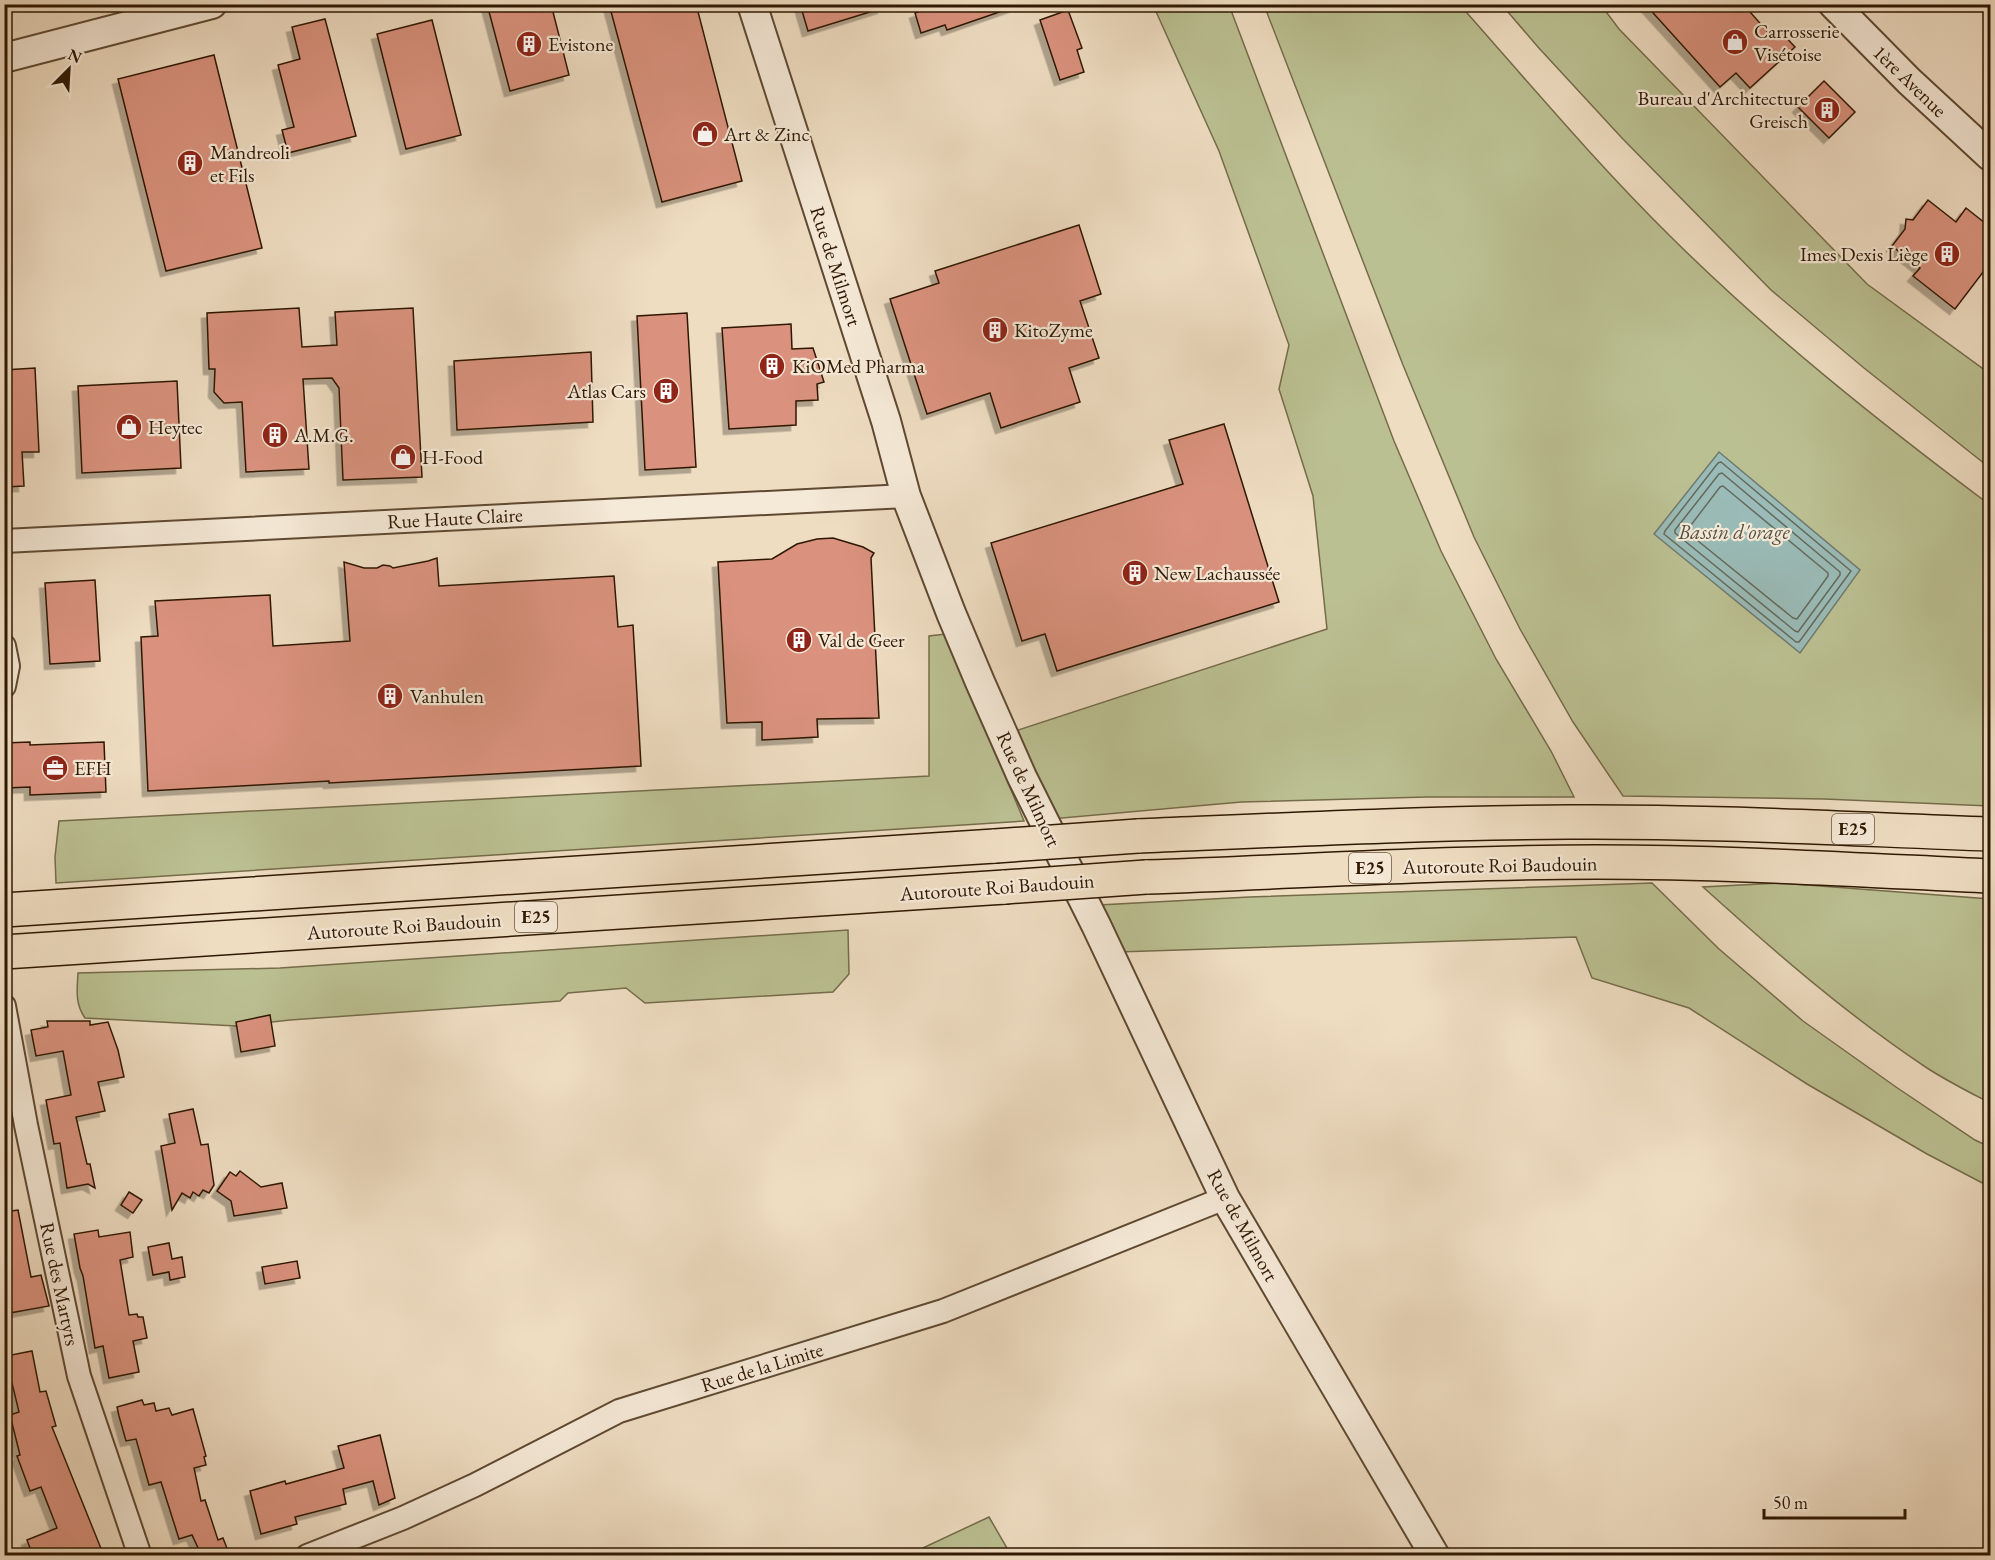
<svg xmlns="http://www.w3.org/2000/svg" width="1995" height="1560" viewBox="0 0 1995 1560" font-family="'EB Garamond',serif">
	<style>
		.green { fill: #bbc092; stroke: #756c4a; stroke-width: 1.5 }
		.water { fill: #9abbb7; stroke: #6f7a6f; stroke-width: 1.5 }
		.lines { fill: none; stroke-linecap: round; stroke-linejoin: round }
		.shore { stroke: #646a5c; stroke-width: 1.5 }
		.building { fill: #da927e; stroke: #2f1802; stroke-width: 1.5; filter: url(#shadow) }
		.minor-casing { stroke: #5f4932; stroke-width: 26 }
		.tertiary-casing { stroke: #5f4932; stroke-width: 32 }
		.motorway-casing { stroke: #2f1802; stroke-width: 36 }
		.minor { stroke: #f5e9d7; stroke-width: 22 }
		.tertiary { stroke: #f5e9d7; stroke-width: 28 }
		.motorway { stroke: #efddc2; stroke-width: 33 }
		.motorway-bridge-casing { stroke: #2f1802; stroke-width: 36; stroke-linecap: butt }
		.motorway-bridge { stroke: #efddc2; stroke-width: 33 }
		.labels { text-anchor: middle; stroke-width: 4.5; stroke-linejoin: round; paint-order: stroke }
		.shield { fill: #f5e9d7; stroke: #6a5742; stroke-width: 1.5 }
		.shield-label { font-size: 18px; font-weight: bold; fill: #2f1802 }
		.poi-label { font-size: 20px; fill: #2f1802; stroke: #f5e9d7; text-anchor: start }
		.street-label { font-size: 20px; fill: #2f1802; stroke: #f5e9d7 }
		.water-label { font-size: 21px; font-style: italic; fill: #545141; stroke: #f5e9d7 }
	</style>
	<defs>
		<filter id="shadow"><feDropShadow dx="-5.5" dy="5.5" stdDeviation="0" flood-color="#0004"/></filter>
	</defs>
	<rect width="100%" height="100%" fill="#efddc2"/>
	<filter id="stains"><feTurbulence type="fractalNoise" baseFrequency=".00333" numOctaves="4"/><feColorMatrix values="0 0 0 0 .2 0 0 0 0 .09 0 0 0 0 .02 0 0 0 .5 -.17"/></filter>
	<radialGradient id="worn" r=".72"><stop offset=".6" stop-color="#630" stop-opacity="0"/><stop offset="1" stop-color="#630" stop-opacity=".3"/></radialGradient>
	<g class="green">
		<polygon points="1153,5 1229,5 1394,441 1441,551 1496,659 1551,751 1574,797 1427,797 1241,802 1051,819 1015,731 1327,629 1313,496 1279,389 1289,345 1219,151"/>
		<path d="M1264,5H1460C1529,83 1596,163 1671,237C1770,335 1879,422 1990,505V806L1824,799L1623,796L1573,722L1520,629L1474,537L1403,365Z"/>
		<polygon points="1502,5 1601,5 1619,29 1867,284 1990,374 1990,468 1864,368 1771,290 1621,137 1538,47"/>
		<polygon points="946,634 1024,821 56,883 55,857 59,821 929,776 929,636"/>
		<polygon points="1652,883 1719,949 1803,1021 1896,1087 1975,1140 1990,1147 1990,1187 1927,1154 1807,1084 1689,1008 1592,978 1576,937 1118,952 1099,905 1249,897"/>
		<path d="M1781,883L1990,899V1103C1969,1092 1947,1081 1927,1068C1846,1014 1775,952 1703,887Z"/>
		<path d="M848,930L849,974L833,992L645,1003L626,988L568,993L560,1001L290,1020L236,1026L85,1018C75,1004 77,990 78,973L280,968Z"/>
		<polygon points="989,1517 1011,1555 910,1555 910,1554"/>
	</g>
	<polygon class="water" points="1719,452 1860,570 1800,653 1654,534"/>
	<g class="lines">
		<g class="shore">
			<polygon points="1721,462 1851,571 1799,642 1796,642 1664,534 1665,531 1718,463"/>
			<polygon points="1722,473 1840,572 1840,575 1798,632 1795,631 1675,533 1675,530 1719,474"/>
			<polygon points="1723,486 1828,573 1828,576 1797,619 1793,618 1687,532 1688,529 1720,487"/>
		</g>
	</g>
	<g class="building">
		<polygon points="487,4 551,4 569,75 510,91"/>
		<polygon points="609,4 696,4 742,181 662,202"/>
		<polygon points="800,4 882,4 883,8 808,31"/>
		<polygon points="939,4 1014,4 1014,7 947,30 945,25 921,33 915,13"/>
		<polygon points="1645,4 1743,4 1773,38 1780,31 1795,47 1750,88 1736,73 1720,87"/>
		<polygon points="1068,10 1082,48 1077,50 1084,72 1060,80 1040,20"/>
		<polygon points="325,19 356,136 288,153 282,130 294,127 278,65 300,59 292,27"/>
		<polygon points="432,20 461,135 406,149 377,34"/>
		<polygon points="214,55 262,248 166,271 118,79"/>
		<polygon points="1824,81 1855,112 1829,138 1798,107"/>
		<polygon points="1928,200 1956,222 1966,208 1990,227 1990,263 1955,309 1913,276 1920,268 1892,246 1905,229 1906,219 1913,220"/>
		<polygon points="1079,225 1101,294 1080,301 1099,358 1069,368 1080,402 1001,428 990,393 927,414 890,299 939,283 935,271"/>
		<polygon points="299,308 302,347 337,345 335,312 413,308 422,477 343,480 339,388 332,378 303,379 309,469 246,472 242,402 224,403 214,392 215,369 209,369 207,313"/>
		<polygon points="687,313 696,467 645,470 637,316"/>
		<polygon points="791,324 792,349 813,348 824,382 817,384 818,400 796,401 796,425 729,429 722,328"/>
		<polygon points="591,352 593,422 457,430 454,361"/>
		<polygon points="35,368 39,452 22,452 24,486 4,487 4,370"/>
		<polygon points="177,381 181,468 82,473 78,386"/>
		<polygon points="1224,424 1279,602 1057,671 1045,634 1022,641 991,543 1183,484 1169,440"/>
		<polygon points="833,538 863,547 874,553 871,558 879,718 817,719 818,737 762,740 762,722 727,723 718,562 772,559 797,544 817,539"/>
		<polygon points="437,558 439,586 614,576 618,627 633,625 641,766 329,783 329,781 148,791 141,637 158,636 155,601 270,595 273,646 350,641 344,562 364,568 377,568 383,565 390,566 393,568 428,561"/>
		<polygon points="95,580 100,661 50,664 45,583"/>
		<polygon points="30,742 30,745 104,742 106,792 30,795 30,787 6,788 4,743"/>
		<polygon points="270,1015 275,1046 241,1052 236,1022"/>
		<polygon points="47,1021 90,1021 90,1025 108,1022 118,1050 124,1077 98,1082 105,1111 76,1117 87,1164 90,1164 95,1188 88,1184 67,1188 60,1143 54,1144 46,1100 71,1095 63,1051 36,1056 31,1030 48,1027"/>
		<polygon points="193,1109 201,1145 208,1144 214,1185 209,1193 203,1190 199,1196 193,1192 190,1198 182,1193 172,1210 161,1146 175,1143 169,1114"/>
		<polygon points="240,1171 261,1187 282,1183 287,1208 234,1216 231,1201 217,1191 230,1172 236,1176"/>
		<polygon points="129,1192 142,1200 133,1213 121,1205"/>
		<polygon points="18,1210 31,1277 41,1275 49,1306 4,1314 4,1212"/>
		<polygon points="98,1230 99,1237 130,1232 133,1257 120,1260 129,1315 137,1314 138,1317 143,1317 147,1338 133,1341 139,1372 109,1378 103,1346 95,1348 83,1276 80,1268 74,1234"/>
		<polygon points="169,1243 172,1259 182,1257 185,1277 170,1280 169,1272 153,1275 148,1247"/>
		<polygon points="297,1261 300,1278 265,1284 262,1267"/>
		<polygon points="32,1351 40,1392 46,1391 56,1426 52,1427 104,1556 33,1556 27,1540 57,1528 41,1487 30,1491 17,1456 20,1455 10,1415 19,1412 12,1383 10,1384 6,1356"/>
		<polygon points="142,1400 144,1405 154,1403 156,1411 169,1408 172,1415 193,1409 206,1456 204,1457 206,1465 194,1468 201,1501 205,1500 218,1540 223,1538 230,1556 181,1556 198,1548 192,1535 179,1539 161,1482 149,1485 136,1439 126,1441 119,1416 117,1407"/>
		<polygon points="380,1435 395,1498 379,1505 373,1481 343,1489 346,1504 295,1517 297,1524 261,1534 250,1491 285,1481 286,1484 344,1468 338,1446"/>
	</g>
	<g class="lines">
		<g class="minor-casing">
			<g id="minor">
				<polyline points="4,541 906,496"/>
				<polyline points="4,646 8,666 4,686"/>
				<polyline points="4,1006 26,1125 79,1376 140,1556"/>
				<polyline points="307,1556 403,1518 475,1485 619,1411 943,1311 1225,1198"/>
			</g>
		</g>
		<g class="tertiary-casing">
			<g id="tertiary">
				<polyline points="752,4 886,421 906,496 951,613 980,682 1022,777 1096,925 1225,1198 1435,1556"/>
				<polyline points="1833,4 1909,81 1990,156"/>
				<polyline points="4,58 212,4"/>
			</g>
		</g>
		<g class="motorway-casing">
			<g id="motorway">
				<path d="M1138,836C1282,830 1425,823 1569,822C1710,821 1850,829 1990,834"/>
				<path d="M1146,877C1296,872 1446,862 1596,862C1727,862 1859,870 1990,876"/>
				<polyline points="4,910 995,846"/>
				<polyline points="4,952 1005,887"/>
			</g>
		</g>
		<use href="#minor" class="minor"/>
		<use href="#tertiary" class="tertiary"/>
		<use href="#motorway" class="motorway"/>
		<g class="motorway-bridge-casing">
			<g id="motorway-bridge">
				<polyline points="995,846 1138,836"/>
				<polyline points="1005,887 1146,877"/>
			</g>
		</g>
		<use href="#motorway-bridge" class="motorway-bridge"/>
	</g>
	<defs>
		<g id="shop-disc" transform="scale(1.35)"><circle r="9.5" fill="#8f2418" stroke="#f5e9d7"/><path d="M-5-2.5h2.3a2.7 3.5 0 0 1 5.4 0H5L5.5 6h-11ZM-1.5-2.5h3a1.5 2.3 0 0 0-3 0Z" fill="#fff"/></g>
		<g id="building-disc" transform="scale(1.35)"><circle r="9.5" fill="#8f2418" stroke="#f5e9d7"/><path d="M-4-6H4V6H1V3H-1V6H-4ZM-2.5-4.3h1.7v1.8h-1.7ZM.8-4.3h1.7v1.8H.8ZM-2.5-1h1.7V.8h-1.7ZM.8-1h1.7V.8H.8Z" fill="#fff"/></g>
		<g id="office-disc" transform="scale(1.35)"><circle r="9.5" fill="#8f2418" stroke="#f5e9d7"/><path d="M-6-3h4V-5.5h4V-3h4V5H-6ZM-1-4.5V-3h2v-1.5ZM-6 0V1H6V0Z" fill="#fff"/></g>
	</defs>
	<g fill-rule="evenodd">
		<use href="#shop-disc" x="1735" y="42"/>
		<use href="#building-disc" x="529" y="44"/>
		<use href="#building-disc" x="1827" y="110"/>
		<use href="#shop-disc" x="705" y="134"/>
		<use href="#building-disc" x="190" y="163"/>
		<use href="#building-disc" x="1947" y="254"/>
		<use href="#building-disc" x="995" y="330"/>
		<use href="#building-disc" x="772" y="366"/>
		<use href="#building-disc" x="666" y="391"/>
		<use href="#shop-disc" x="129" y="427"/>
		<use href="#building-disc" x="275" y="435"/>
		<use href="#shop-disc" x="403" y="457"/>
		<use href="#building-disc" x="1135" y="573"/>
		<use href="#building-disc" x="799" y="640"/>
		<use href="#building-disc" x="390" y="696"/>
		<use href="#office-disc" x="55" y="768"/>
	</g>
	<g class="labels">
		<g class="shield">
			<rect x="1832" y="814" width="42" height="30" rx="4.5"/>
			<rect x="1349" y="853" width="42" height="30" rx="4.5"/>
			<rect x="515" y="902" width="42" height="30" rx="4.5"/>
		</g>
		<g class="shield-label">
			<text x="1853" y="835">E25</text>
			<text x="1370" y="874">E25</text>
			<text x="536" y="923">E25</text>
		</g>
		<g class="poi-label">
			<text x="1754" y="38">Carrosserie<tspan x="1754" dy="23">Visétoise</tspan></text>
			<text x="548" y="51">Evistone</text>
			<text x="1808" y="105" text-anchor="end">Bureau d'Architecture<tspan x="1808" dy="23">Greisch</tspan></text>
			<text x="724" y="141">Art &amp; Zinc</text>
			<text x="210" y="159">Mandreoli<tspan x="210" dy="23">et Fils</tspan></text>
			<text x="1928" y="261" text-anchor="end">Imes Dexis Liège</text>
			<text x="1014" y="337">KitoZyme</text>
			<text x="792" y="373">KiOMed Pharma</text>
			<text x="646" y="398" text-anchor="end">Atlas Cars</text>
			<text x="148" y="434">Heytec</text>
			<text x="294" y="442">A.M.G.</text>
			<text x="422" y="464">H-Food</text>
			<text x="1154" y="580">New Lachaussée</text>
			<text x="818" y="647">Val de Geer</text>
			<text x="410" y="703">Vanhulen</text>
			<text x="74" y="775">EFH</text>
		</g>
		<g class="street-label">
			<text transform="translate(1910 81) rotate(44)" y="7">1ère Avenue</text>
			<text transform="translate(836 266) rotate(72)" y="7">Rue de Milmort</text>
			<text transform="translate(455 518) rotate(-3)" y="7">Rue Haute Claire</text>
			<text transform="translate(1029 789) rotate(65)" y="7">Rue de Milmort</text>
			<text transform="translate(1500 865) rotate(-1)" y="7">Autoroute Roi Baudouin</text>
			<text transform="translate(997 887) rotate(-4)" y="7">Autoroute Roi Baudouin</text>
			<text transform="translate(404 926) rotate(-4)" y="7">Autoroute Roi Baudouin</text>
			<text transform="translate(1243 1225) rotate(61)" y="7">Rue de Milmort</text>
			<text transform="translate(60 1284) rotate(78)" y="7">Rue des Martyrs</text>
			<text transform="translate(762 1367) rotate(-17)" y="7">Rue de la Limite</text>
		</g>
		<g class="water-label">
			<text x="1734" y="539">Bassin d'orage</text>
		</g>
	</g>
	<rect width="1995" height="1560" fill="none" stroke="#efddc2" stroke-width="24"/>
	<rect x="6" y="6" width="1983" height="1548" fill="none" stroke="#2f1802" stroke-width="3"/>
	<rect x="12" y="12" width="1971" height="1536" fill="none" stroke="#2f1802" stroke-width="1.5"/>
	<g transform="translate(69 69) rotate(24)" stroke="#f5e9d7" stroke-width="4.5" paint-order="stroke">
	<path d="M0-4.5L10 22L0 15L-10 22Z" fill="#2f1802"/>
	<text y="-9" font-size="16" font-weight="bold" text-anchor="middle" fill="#2f1802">N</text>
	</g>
	<path d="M1764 1509v9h141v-9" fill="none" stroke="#2f1802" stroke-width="3"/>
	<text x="1773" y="1509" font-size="18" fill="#2f1802" stroke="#f5e9d7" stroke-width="4.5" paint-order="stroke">50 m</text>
	<rect width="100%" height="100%" filter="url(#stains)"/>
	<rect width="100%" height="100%" fill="url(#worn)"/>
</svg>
